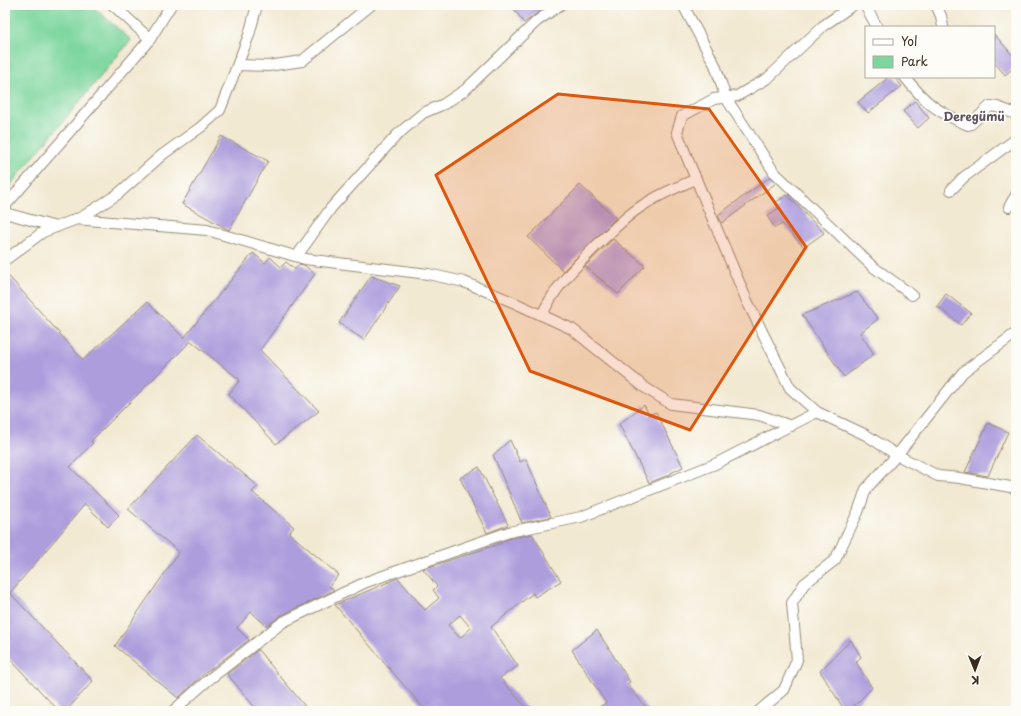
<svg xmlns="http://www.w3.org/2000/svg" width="1021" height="716" viewBox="0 0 1021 716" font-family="'Playpen Sans',sans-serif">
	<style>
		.green { fill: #7cd69d; stroke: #5c805e }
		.building { fill: #ad9ddd; fill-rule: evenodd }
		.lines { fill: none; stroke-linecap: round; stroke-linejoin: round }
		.minor-casing { stroke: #968a78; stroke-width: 12 }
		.minor { stroke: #fff; stroke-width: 10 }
		.marked { fill: #df570d; fill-opacity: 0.2; stroke: #df570d; stroke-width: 3; stroke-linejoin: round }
		.labels { text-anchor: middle; stroke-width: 3.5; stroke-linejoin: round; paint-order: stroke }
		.quarter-label { font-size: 12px; font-weight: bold; fill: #635261; stroke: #fdfcf7 }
	</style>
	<rect width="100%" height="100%" fill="#fdfcf7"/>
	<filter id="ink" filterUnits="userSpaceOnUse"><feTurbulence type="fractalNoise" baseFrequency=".025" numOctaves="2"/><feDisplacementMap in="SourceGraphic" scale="8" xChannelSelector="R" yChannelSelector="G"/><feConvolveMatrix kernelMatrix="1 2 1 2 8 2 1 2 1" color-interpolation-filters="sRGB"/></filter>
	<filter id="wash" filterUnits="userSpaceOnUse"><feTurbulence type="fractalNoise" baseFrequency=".012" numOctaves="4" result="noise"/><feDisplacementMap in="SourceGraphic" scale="16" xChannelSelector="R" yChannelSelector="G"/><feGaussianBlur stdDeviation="0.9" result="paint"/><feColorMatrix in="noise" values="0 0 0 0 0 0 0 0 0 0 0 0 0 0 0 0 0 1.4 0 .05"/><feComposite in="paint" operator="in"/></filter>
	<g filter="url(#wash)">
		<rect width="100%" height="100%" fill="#f2e9d2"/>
		<polygon class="green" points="5,5 91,5 131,40 5,191"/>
		<g id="blocks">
			<g class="building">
				<polygon points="511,5 549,5 524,23"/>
				<polygon points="994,34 1016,59 1016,66 1005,75 994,62"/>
				<polygon points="889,77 894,77 902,86 868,113 858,102"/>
				<polygon points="915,101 929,118 918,128 903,111"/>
				<polygon points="221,136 268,161 229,230 182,204"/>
				<polygon points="770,177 776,183 722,223 718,215"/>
				<polygon points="580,185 616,218 563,271 528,237"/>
				<polygon points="787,195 824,233 804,247 782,224 775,228 767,216 779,208 775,203"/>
				<polygon points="613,239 645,266 618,294 585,266"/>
				<polygon points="253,253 265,263 270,257 281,267 286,262 295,269 299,264 304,265 315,274 260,350 319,411 276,444 229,394 240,380 191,341 91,441 93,443 70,467 119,515 108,527 85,504 10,593 93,681 66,711 59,711 5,654 5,272 83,360 147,302 184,338"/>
				<polygon points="371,276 400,286 364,340 339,323"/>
				<polygon points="857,292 878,319 860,333 874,354 844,377 802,315"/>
				<polygon points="946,294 971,313 961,325 937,306"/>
				<polygon points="644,405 649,415 656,412 683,467 671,473 671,474 649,483 619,424"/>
				<polygon points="988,423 1008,432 988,476 965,472"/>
				<polygon points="197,435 258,486 252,492 294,527 289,533 339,575 329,586 334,590 280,616 267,626 251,612 237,628 249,640 207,672 206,672 178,698 115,646 179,552 128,509"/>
				<polygon points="510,440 520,462 526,459 551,517 522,523 493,455"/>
				<polygon points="479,467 508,525 487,533 460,478"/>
				<path d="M532,534L561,581L535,597L533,593L491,627L518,666L500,678L529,711H426L335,605L398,578L425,610L439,598L433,590L437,586L423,569L502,543L501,542L511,538ZM460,615L471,628L460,638L448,625Z"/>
				<polygon points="597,630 630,682 627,684 649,711 593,711 606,703 572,650"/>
				<polygon points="851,640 861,657 856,662 872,688 849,711 845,711 820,671"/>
				<polygon points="258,650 309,711 258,711 227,674"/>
			</g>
		</g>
	</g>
	<g filter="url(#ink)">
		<use href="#blocks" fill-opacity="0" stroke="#968a78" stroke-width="1"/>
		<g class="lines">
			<g class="minor-casing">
				<g id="minor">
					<polyline points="113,5 150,39"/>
					<polyline points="683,5 715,65 726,98 774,172 872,266 912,295"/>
					<polyline points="853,5 823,26 768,78 737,96 714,99 682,116 677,132 688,160 747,301 790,388 817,412 866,435 897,455 938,476 960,478 1016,488"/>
					<polyline points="865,5 877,27"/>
					<polyline points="936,5 941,16 943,27"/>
					<polyline points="238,65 268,66 302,61 371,5"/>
					<path d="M905,77C925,103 938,112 968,125L971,124L990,106L997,107L1016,114"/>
					<polyline points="951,190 964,177 1016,139"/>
					<polyline points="5,206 150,39 171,5"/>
					<polyline points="1009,207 1016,195"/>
					<polyline points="5,213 56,227"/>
					<polyline points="75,219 207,230 305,259 428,274 464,282 515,303 572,329 644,387 671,404 759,415 791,426"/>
					<polyline points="297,256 331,208 397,135 423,113 444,104 465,90 537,21 560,5"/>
					<polyline points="5,260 43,232 82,217 118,194 162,155 201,127 220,110 249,35 257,5"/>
					<path d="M542,315C555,286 577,265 599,243C611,232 622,220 636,210C654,197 675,188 696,179"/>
					<polyline points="173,711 207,681 283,622 366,582 509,532 581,517 715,464 817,412"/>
					<polyline points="759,711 784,690 797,660 792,603 804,584 835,560 858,512 866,489 897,455 963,372 1016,333"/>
				</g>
			</g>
			<use href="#minor" class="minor"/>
		</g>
	</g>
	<path class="marked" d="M558,94L709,109L806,247L690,430L530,371L436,175Z"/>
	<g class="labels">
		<g class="quarter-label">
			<text x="974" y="121">Deregümü</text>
		</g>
	</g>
	<rect width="1021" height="716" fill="none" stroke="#fdfcf7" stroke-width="20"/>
	<rect x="865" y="26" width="130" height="52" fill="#fdfcf7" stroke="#afa8a0"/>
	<rect x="873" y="39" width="20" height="6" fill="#ffffff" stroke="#afa8a0"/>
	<text x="901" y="46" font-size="12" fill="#3b2a1e">Yol</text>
	<rect x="873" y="56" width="20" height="12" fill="#7cd69d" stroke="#afa8a0"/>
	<text x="901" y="66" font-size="12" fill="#3b2a1e">Park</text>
	<g transform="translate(975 670) rotate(179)" stroke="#fdfcf7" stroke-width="3" paint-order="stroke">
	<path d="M0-3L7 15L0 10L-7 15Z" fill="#3b2a1e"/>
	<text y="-6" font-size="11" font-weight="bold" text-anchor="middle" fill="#3b2a1e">K</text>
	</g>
</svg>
